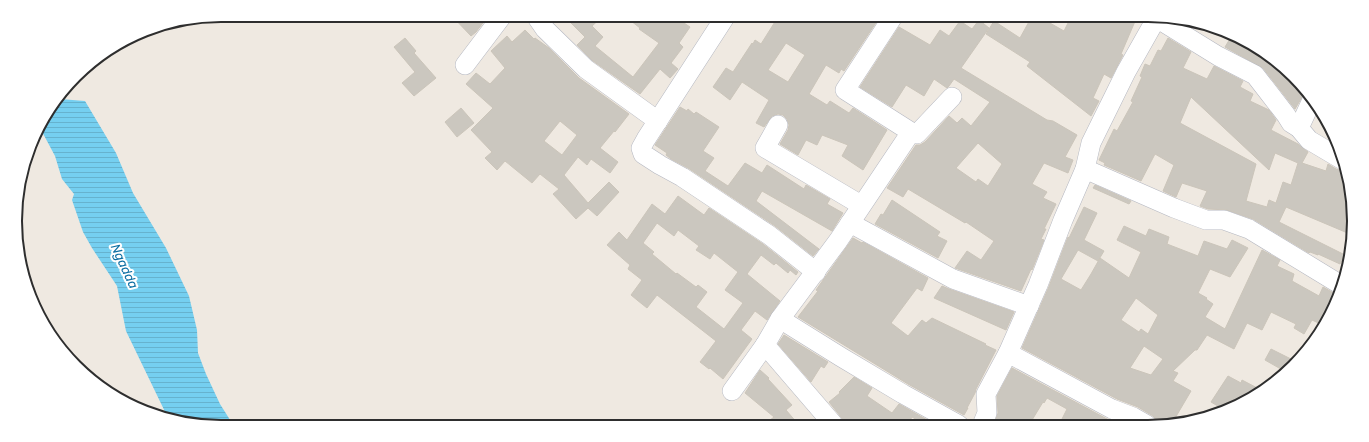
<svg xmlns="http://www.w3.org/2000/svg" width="1369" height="442" viewBox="0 0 1369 442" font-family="Rubik,sans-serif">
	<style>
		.water { fill: url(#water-rules) }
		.building { fill: #cbc7bf; stroke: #cbc5ba; fill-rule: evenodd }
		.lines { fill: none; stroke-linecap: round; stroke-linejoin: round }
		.minor-casing { stroke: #b4b7c1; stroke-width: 20 }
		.minor { stroke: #fff; stroke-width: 19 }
		.labels { text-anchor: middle; stroke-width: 4; stroke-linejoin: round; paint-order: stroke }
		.water-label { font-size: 13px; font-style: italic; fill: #0d6fa3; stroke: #fff }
		.rim { fill: none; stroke: #2e2e2e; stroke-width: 2 }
	</style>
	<defs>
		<pattern id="water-rules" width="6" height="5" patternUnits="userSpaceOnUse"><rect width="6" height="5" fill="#75cff0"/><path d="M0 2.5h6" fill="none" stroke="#66b2ce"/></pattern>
	</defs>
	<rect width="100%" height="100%" fill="#efe9e1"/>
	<polygon class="water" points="60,99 85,101 116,153 133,193 166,248 189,296 197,330 198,353 206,374 220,404 232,423 181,423 168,418 126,331 117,286 92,248 83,232 72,200 74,194 62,179 55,156 39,126"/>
	<g class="building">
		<polygon points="452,16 488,16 476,32 471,36"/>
		<polygon points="564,16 602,17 592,26 603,37 595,46 633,77 659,43 639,29 640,28 626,17 675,17 690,27 679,43 683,47 671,63 678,69 670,78 660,69 640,94 593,61 577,45 585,37"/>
		<path d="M778,17L879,18L844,71L841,69L839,73L826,65L809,94L827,105L830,101L849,113L853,108L887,130L863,170L842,156L848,145L822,135L817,145L806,140L798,155L780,144L788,130L789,125L787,119L783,115L778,114L772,116L764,127L756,123L769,100L742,82L730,100L713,87L726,68L733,72L752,43L753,44L755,40L761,44ZM786,43L805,55L788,82L768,70Z"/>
		<polygon points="1031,18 1041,18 1064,31 1070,19 1136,19 1121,54 1123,55 1111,78 1104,74 1093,98 1099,101 1091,116 1027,66 1030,62 986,34 994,21 1020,38"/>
		<path d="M979,20L989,28L961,68L1047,120L1053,121L1077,135L1065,157L1073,160L1068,173L1044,163L1032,184L1047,192L1043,198L1056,204L1044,229H1046L1041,239L1044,240L1032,270L1031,269L1021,291L955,268L967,251L981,260L994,241L966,222L965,223L908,189L903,197L887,188L916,145H920L925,142L949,116L957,123L962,118L971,126L990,102L954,79L949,86L947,88L934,79L924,96L906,85L892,107L860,87L899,27L930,45L940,30L949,36L960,21L972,29ZM978,143L1002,164L988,186L978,179L976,182L956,168Z"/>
		<path d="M525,30L534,39L535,38L549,48L579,78L629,114L615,132L614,131L600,148L618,162L610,173L591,159L587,165L578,157L564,175L588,203L609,182L619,192L597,216L588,208L576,219L553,194L559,189L540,174L532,183L505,161L497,170L485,158L492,152L471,130L493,108L466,84L476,73L490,84L505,68L491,51L507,36L512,42ZM560,121L577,135L562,155L544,141Z"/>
		<polygon points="1231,37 1250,44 1248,47 1279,66 1290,78 1288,81 1301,88 1305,92 1295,109 1263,68 1225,47"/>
		<polygon points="405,38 416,51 414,53 436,78 414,96 402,83 415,72 394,47"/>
		<path d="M1168,38L1191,52L1183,68L1207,79L1214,66L1243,81L1240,87L1253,94L1250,101L1269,110L1276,120L1271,130L1298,144L1308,152L1302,163L1326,171L1328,164L1336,169L1340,170L1345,169L1350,181V234L1286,207L1279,222L1345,255L1340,264L1318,254V255L1310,252L1309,253L1253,219L1227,210L1208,209L1200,206L1207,191L1182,183L1176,197L1163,191L1174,165L1155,154L1141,181L1104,165L1105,163L1099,160L1114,129L1117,131L1133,102L1131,101L1142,77L1140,76L1145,64L1150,66L1158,50L1161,51ZM1191,97L1269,170L1275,153L1298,163L1291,185L1283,182L1276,203L1269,200L1267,207L1246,201L1256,164L1180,123Z"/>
		<polygon points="680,107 687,111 688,109 694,114 696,112 719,127 703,151 714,158 705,171 728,186 745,163 762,173 767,165 804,189 806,185 830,199 827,204 843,213 832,231 762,191 756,201 819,249 813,256 775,226 688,168 671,159 666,155 667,153 655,145"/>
		<polygon points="461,108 474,123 457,137 445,122"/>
		<polygon points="1095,185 1131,201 1129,204 1093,188"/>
		<path d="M678,196L704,215L709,208L763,244L798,272L796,275L790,270L788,273L776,263L774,265L761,255L747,274L780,301L767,320L755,311L741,330L752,339L723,379L710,368L709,369L700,362L716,341L657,295L647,308L637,300L631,295L642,280L628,269L630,265L607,245L619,232L627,240L652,204L665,214ZM657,223L674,236L678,230L699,246L696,250L710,259L714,253L738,272L725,290L743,303L724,329L696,307L707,292L698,285L696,287L677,273L676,274L652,254L654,252L643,243Z"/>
		<polygon points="892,200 940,232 937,236 947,241 938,258 875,224 881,214 883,215"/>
		<path d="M1084,207L1097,213L1084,240L1104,251L1098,261L1078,250L1061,279L1081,290L1091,274L1100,258L1129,278L1141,252L1117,240L1124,226L1146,236L1149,229L1169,237L1167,244L1198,256L1204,241L1227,249L1232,240L1248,248L1230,277L1210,269L1198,293L1207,298L1206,299L1213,304L1205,317L1225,329L1262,250L1280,260L1277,266L1294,274L1292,281L1319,296L1323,287L1337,295L1327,324L1325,326L1312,320L1304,334L1294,328L1296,324L1271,312L1262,330L1247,323L1234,349L1207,335L1197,350H1195L1173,371L1178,373L1173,381L1191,391L1171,425H1161L1158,424L1156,419L1153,416L1138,407L1117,399L1022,348L1048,289L1068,237L1069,238ZM1136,298L1158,315L1148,334L1141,329L1139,332L1121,320ZM1144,346L1163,359L1151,375L1130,368Z"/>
		<polygon points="853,238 862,243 863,242 928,278 922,291 917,288 891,323 908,336 922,320 926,323 932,318 986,344 985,345 996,350 976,389 975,393 967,408 968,408 964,415 908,384 798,317 818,291 816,290"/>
		<polygon points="942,286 949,289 1014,312 1006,330 934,298"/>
		<polygon points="784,335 828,362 824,368 821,366 811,382 778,344"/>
		<polygon points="1271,349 1297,362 1294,367 1286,372 1265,360"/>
		<polygon points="1012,368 1107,419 1123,425 1059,425 1067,409 1047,398 1044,403 1043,402 1029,425 994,425 998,413 997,396"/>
		<polygon points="760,370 769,378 768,379 792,405 786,410 798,424 765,424 774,417 745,393"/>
		<polygon points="1228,376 1241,383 1242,380 1261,390 1239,406 1228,401 1223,409 1211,402"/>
		<polygon points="854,377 872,388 867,396 892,413 899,404 936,425 926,425 912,417 908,424 910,425 845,424 841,417 829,402 840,393 839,392"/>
	</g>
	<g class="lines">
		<g class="minor-casing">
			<g id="minor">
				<polyline points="536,16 545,29 586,69 658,121"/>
				<polyline points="725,17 646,139 641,148 643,154 660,165 682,177 769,235 816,272"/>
				<polyline points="892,18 845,90 911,132 838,241 780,319 841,357 903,394 959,425"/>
				<polyline points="1158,19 1218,56 1255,75 1286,115 1291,123 1299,128 1309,140 1341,159"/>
				<polyline points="465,65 502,16"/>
				<polyline points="778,125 765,148 861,205"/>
				<polyline points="1299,128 1312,100"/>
				<polyline points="911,132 917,134 952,97"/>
				<polyline points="1085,169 1174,208 1206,220 1224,220 1249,229 1341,285"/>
				<polyline points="850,223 953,279 1029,306"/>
				<polyline points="780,319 765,345 833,424"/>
				<polyline points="1008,353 1112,409 1133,417 1147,425"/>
				<polyline points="732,391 765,345"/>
				<polyline points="982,425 987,413 986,394 1008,353 1038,285 1063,220 1085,169 1091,143 1126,72 1156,19"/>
			</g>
		</g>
		<use href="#minor" class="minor"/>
	</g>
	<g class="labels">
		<g class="water-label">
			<text transform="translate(125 266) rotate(65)" y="5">Ngadda</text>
		</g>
	</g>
	<path d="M0 0H1369V442H0ZM221 22H1148A199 199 0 0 1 1347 221V221A199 199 0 0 1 1148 420H221A199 199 0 0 1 22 221V221A199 199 0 0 1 221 22Z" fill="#fff" fill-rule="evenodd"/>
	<path class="rim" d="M221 22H1148A199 199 0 0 1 1347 221V221A199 199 0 0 1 1148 420H221A199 199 0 0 1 22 221V221A199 199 0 0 1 221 22Z"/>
</svg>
